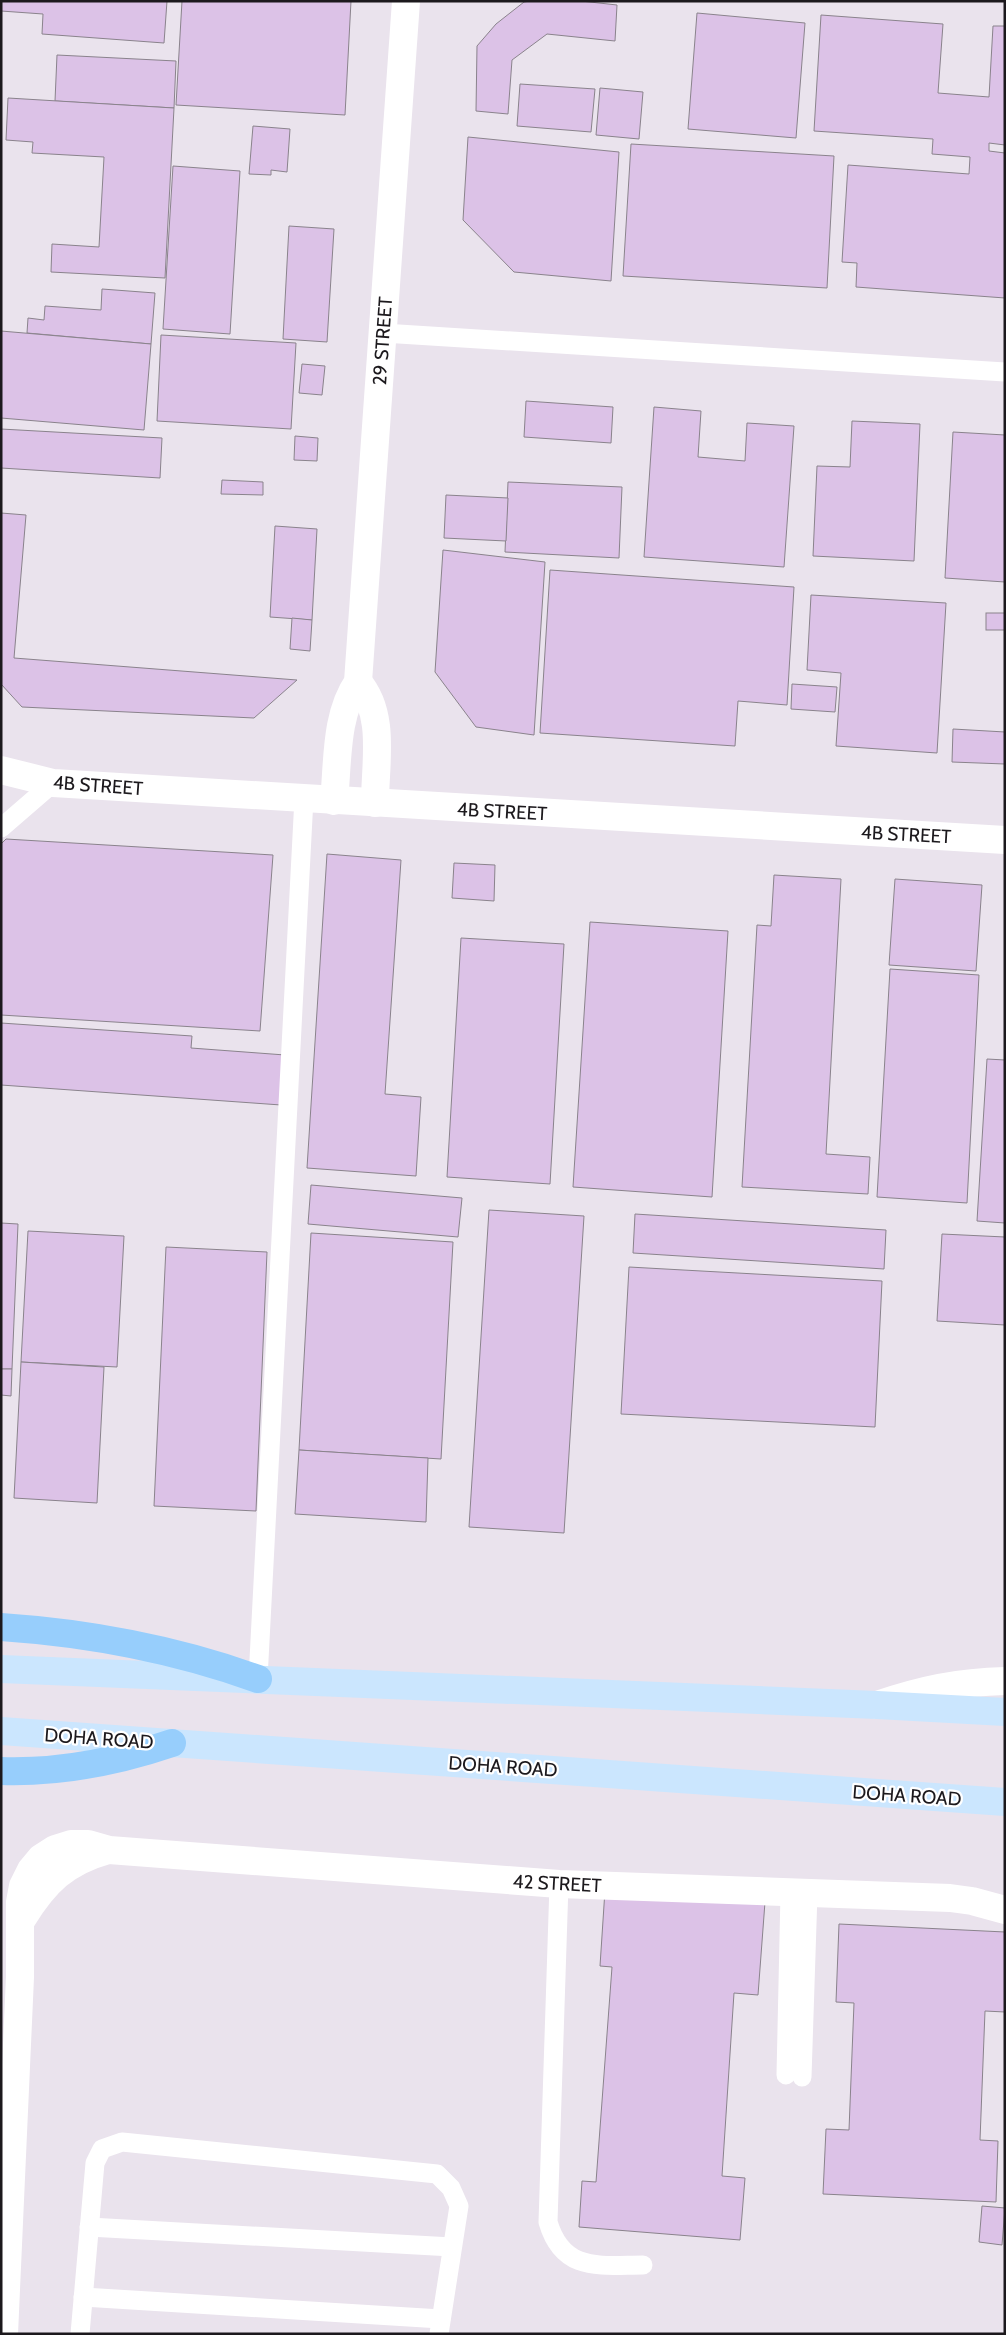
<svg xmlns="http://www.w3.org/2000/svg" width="1006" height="2335" viewBox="0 0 1006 2335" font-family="Cabin,sans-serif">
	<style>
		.building { fill: #dcc2e7; stroke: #8a838c }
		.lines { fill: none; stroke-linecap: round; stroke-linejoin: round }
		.lane { stroke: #fff; stroke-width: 19 }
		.street { stroke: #fff; stroke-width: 28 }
		.secondary { stroke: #cbe6fe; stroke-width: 28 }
		.primary { stroke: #97cefc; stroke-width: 28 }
		.labels { text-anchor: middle; stroke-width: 4.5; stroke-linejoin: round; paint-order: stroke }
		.street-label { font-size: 19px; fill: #1c191d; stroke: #fff }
	</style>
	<rect width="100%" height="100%" fill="#eae3ed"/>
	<g class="building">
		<polygon points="1,1 167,1 164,43 42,34 43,14 1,11"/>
		<polygon points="182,1 351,1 345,115 176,105"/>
		<polygon points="530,1 581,1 617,5 615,41 547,34 512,60 508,114 476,111 477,46 496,24 524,2"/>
		<polygon points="697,13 805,23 796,138 688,129"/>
		<polygon points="821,15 943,24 938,93 989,97 993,26 1005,26 1005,145 989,143 989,151 1005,153 1005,298 856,287 857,263 842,262 848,165 969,174 970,157 932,154 933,139 814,131"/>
		<polygon points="57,55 176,61 174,108 55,101"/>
		<polygon points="520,84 595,89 591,132 517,126"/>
		<polygon points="600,88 643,92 639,139 596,135"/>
		<polygon points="8,98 174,108 165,278 51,272 52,244 99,247 104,157 32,153 33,142 6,140"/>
		<polygon points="253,126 290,129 287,172 271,170 271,175 249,174"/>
		<polygon points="468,137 619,152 611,281 514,272 463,220"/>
		<polygon points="631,144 834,156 827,288 623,276"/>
		<polygon points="173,166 240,171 230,334 163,329"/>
		<polygon points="289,226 334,229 327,342 283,339"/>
		<polygon points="102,289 155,293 151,344 27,333 28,318 44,320 45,306 101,310"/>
		<polygon points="1,331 151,344 144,430 1,418"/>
		<polygon points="161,335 296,343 291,429 157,421"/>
		<polygon points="302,364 325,366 322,395 299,393"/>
		<polygon points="526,401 613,407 611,443 524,437"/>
		<polygon points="654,407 701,411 698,457 745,461 747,423 794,426 784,567 644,557"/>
		<polygon points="852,421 920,424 914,561 813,556 817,466 850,467"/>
		<polygon points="1,429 162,438 160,478 1,468"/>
		<polygon points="953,432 1005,435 1005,582 945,578"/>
		<polygon points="295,436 318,438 317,461 294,460"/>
		<polygon points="222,480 263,482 263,495 221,494"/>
		<polygon points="508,482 622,487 619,558 505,552"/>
		<polygon points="446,495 508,498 506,541 444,538"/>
		<polygon points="1,513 26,515 14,658 297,680 254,718 22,707 1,684"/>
		<polygon points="275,526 317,529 312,620 270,617"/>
		<polygon points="443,550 545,562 534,735 476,727 435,672"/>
		<polygon points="550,570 794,587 787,705 738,701 735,746 540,733"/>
		<polygon points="811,595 946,603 937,753 836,746 841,673 807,670"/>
		<rect x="986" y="613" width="19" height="17"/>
		<polygon points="292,618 312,620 310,651 290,649"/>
		<polygon points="792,684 837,687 835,712 791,709"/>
		<polygon points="953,729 1005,732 1005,764 952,762"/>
		<polygon points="6,839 273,855 260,1031 1,1015 1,844"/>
		<polygon points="327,854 401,860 385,1094 421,1097 416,1176 307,1168"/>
		<polygon points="454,863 495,865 494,901 452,898"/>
		<polygon points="774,875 841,879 826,1154 870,1157 868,1194 742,1187 757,925 771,926"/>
		<polygon points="895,879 982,885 976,971 889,965"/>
		<polygon points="590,922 728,931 712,1197 573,1187"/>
		<polygon points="461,938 564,944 550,1184 447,1177"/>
		<polygon points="890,969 979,975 967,1203 877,1197"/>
		<polygon points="1,1023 192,1036 191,1048 285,1055 281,1105 1,1085"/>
		<polygon points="987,1059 1005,1060 1005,1223 977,1221"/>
		<polygon points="311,1185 462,1198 458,1237 308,1224"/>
		<polygon points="489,1210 584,1216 564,1533 469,1527"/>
		<polygon points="635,1214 886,1230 884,1269 633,1253"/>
		<polygon points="1,1223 18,1224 12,1369 1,1369"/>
		<polygon points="28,1231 124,1236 117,1367 21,1362"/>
		<polygon points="311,1233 453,1242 441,1459 299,1450"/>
		<polygon points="942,1234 1005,1237 1005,1325 937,1321"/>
		<polygon points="166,1247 267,1252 256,1511 154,1506"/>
		<polygon points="629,1267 882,1281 875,1427 621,1414"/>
		<polygon points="21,1362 104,1367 97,1503 14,1498"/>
		<polygon points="1,1369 12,1369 11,1396 1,1395"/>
		<polygon points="299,1450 428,1458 426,1522 295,1514"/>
		<polygon points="605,1890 765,1902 758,1995 734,1993 722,2176 745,2178 740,2240 579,2227 582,2181 596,2182 612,1967 600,1966"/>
		<polygon points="839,1924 1005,1932 1005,2012 985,2011 980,2140 998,2141 996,2202 823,2194 826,2129 849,2130 854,2003 836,2002"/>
		<polygon points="982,2206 1005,2208 1002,2245 979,2242"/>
	</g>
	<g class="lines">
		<g class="lane">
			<polyline points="383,333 1005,372"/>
			<polyline points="1,828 53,783"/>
			<polyline points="258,1679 304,798"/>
			<path d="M559,1884L548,2222C563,2273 600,2265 643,2265"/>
			<polyline points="786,2075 790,1893"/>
			<polyline points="802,2077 808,1893"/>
			<polyline points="89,2227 452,2247"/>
			<polyline points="83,2297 441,2319"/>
			<polyline points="80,2334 95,2163 102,2149 122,2142 437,2174 451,2188 459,2206 439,2334"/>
		</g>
		<g class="street">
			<path d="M358,682C386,714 375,763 375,803"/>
			<polyline points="1,770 53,783 1005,840"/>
			<path d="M334,801C338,762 335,715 358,682L406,1"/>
			<path d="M877,1705C921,1690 958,1682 1005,1681"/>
			<path d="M22,1919C45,1882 65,1862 108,1850"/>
			<polyline points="4,2334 20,1977 20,1902 23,1886 31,1870 41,1858 55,1849 71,1844 88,1844 109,1850 559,1884 950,1898 972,1901 1005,1910"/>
		</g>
		<g class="secondary">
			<polyline points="1,1669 877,1705 1005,1712"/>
			<polyline points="1,1731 1005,1802"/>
		</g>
		<g class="primary">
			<path d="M1,1627C89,1633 175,1649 258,1679"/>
			<path d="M1,1771C61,1773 116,1762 172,1743"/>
		</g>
	</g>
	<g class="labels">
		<g class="street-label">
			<text transform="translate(382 341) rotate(-86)" y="7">29 STREET</text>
			<text transform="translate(98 785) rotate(4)" y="7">4B STREET</text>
			<text transform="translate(502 811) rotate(3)" y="7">4B STREET</text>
			<text transform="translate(906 834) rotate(3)" y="7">4B STREET</text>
			<text transform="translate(99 1738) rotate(4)" y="7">DOHA ROAD</text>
			<text transform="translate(503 1766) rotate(4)" y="7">DOHA ROAD</text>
			<text transform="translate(907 1795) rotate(4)" y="7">DOHA ROAD</text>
			<text transform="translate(557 1883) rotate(3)" y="7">42 STREET</text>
		</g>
	</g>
	<rect width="1006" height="2335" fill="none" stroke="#1c191d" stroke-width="5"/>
</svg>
